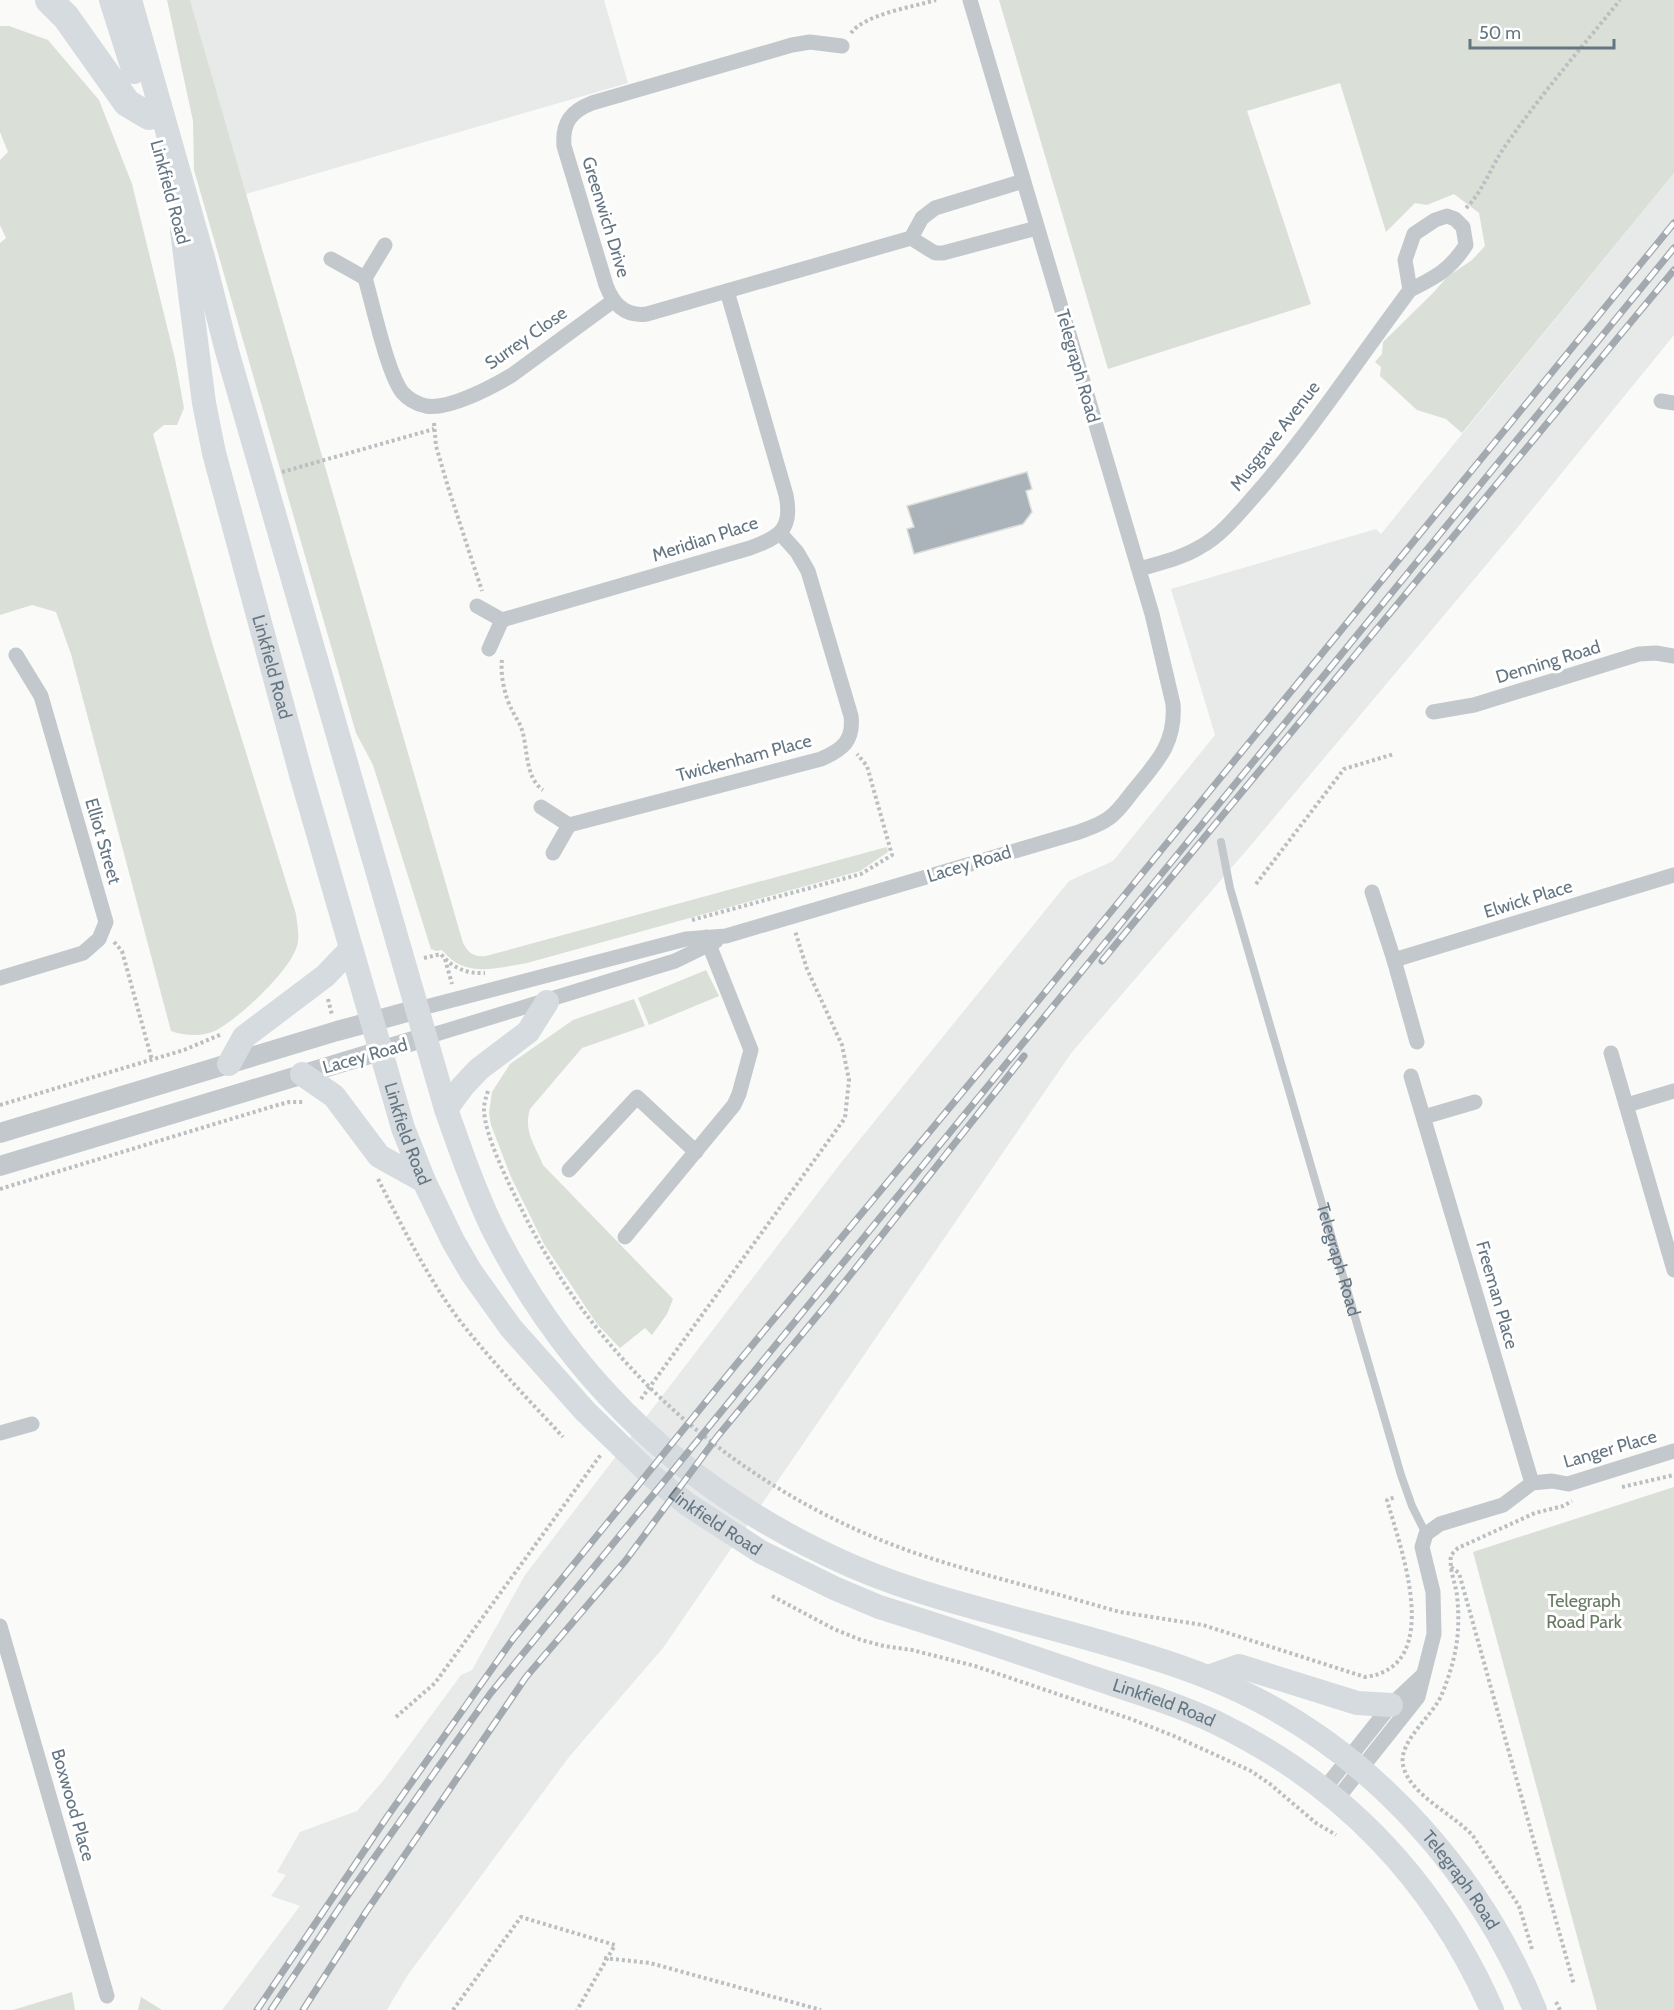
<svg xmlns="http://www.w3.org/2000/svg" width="1674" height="2010" viewBox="0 0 1674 2010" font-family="Cabin,sans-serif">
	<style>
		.built { fill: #e8e9e9 }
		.green { fill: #dadfd7 }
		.building { fill: #aab3b9; stroke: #dcdcda; stroke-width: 1.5 }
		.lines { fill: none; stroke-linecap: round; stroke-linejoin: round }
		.path { stroke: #bbbfc2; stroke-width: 4; stroke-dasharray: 3 3; stroke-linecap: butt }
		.service { stroke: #c3c8cc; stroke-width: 8 }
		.minor { stroke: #c3c8cc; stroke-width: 15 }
		.tertiary { stroke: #c3c8cc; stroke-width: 20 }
		.primary { stroke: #d6dbdf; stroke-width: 24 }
		.motorway { stroke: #d6dbdf; stroke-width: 28 }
		.rail-casing { stroke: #a2aab0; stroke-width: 7 }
		.rail { stroke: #fff; stroke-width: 4.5; stroke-dasharray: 14; stroke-linecap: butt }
		.labels { text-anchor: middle; stroke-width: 6; stroke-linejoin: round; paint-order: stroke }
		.street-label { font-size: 18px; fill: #657683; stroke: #fff }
		.park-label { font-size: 18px; fill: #687a64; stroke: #fff }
	</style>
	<rect width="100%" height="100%" fill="#fafaf8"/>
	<g class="built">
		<polygon points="190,0 604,0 628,83 246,194"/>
		<polygon points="1674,173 1674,335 1513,533 1252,844 1072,1052 663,1648 569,1757 407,1976 387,2010 222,2010 300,1906 271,1896 286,1875 277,1872 300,1832 357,1811 383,1781 461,1675 472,1670 525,1575 840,1164 1069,881 1113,861 1215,735 1171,589 1376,529 1381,534"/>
	</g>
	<g class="green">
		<path d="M167,0H190L463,943C469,954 474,957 486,956L883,848L887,847L888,852L860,871L527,963C495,968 465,979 442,950L436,951L431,949L373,765L356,733L194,170L193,121Z"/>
		<polygon points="999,0 1674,0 1674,173 1462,433 1446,419 1417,410 1380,376 1381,367 1375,362 1382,354 1383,342 1433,293 1447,277 1472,260 1485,246 1479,213 1454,194 1427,205 1415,203 1386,232 1340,83 1247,111 1311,304 1108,369"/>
		<path d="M0,26H9L48,40L99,100L132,184L175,359L184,408L177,425H164L153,434L213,646L296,914C297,923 300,937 297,946C290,971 240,1017 217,1030C203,1037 185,1036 171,1031L71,654L56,612L32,605L0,615V243L6,238L0,225V160L8,152L0,132Z"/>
		<polygon points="706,970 719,996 649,1025 638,998"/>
		<path d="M634,999L645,1026L582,1048L530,1109C523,1131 535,1145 543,1165L673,1299L667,1314L652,1335L645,1328L620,1348L597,1324L544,1244L511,1177L491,1125L489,1113L492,1092L510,1064L573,1020Z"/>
		<polygon points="1674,1487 1674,2010 1597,2010 1473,1552"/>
		<polygon points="72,1992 75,2010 13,2010"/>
		<polygon points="141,1997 162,2010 138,2010"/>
	</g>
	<polygon class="building" points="1027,472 1032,489 1026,491 1032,512 1023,524 914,554 907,529 914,527 907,506"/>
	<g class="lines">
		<g class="path">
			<path d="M851,33C865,14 913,7 936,0"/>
			<path d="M1466,208C1485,189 1492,163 1508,142C1543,92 1582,47 1620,0"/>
			<polyline points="434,423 436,446 448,487 482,591"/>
			<polyline points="282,472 434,429"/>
			<path d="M502,660C500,675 505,697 512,710C515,717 520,723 522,730C528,749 525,778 543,790"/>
			<polyline points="1256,884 1344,769 1394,754"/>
			<polyline points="692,920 861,874 892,855 867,766 857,754"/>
			<polyline points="114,942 122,951 152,1060"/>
			<path d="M424,958L441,954C452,968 467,974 485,973"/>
			<polyline points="445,959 452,984"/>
			<polyline points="328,999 332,1015"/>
			<path d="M488,1091C486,1097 484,1103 484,1109C484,1135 510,1186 522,1210C602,1373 749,1497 921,1555C978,1574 1037,1588 1095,1605L1120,1612L1203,1625L1365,1677C1446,1667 1400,1547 1387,1500L1395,1497"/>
			<polyline points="0,1105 184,1050 222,1034"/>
			<path d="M378,1179C403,1228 427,1277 460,1321C492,1362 528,1399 563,1437"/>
			<polyline points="0,1189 274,1106 289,1102 305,1102"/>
			<polyline points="641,1399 845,1118 849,1080 842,1045 807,969 795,931"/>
			<polyline points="1622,1487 1674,1475"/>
			<polyline points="1451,1567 1459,1573 1574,1985"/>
			<polyline points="772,1596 834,1629 861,1640 884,1646 912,1650 975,1666 1131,1719 1174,1736 1251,1771 1270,1784 1316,1823 1336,1835"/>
			<polyline points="396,1717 435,1683 602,1453"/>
			<path d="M1532,1949L1519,1906L1473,1836C1454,1814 1409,1795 1403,1765C1398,1741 1434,1715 1442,1694C1456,1659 1461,1633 1457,1595C1455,1582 1449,1569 1451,1555L1458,1548L1535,1513L1563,1506L1572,1501"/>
			<polyline points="604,1958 650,1963 821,2010"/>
			<polyline points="1556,2002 1560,2010"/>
			<polyline points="453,2010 521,1917 615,1945 577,2010"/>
		</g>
		<path class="service" id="s1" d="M1221,842L1230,888L1401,1475L1412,1506L1426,1534"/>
		<g class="minor">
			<path d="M842,46L810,42L792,45L592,103C571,111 562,123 564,146L606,285C613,304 625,317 647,314L911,238L922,218L935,208L1023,181"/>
			<polyline points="911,238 935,253 943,253 1037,228"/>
			<polyline points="331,259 365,278 385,245"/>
			<path d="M365,278C373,305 387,372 402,392C408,399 417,404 426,406C449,410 492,387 512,375L613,301"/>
			<polyline points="1661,401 1674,403"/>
			<path d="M1140,569C1160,563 1182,558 1200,547C1222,535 1239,513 1256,494C1312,430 1359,358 1410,290C1436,277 1450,270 1466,245L1463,227L1455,219L1447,216L1435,220L1414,234L1405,260L1410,290"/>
			<polyline points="477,606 502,620 489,649"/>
			<path d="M502,620L750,548C780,537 793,529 786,495L727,291"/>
			<polyline points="1433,712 1474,705 1639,654 1656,653 1674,656"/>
			<polyline points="541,807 569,825 553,853"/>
			<path d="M569,825L821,759C842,750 854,741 851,716L808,571L797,552L780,533"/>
			<polyline points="1372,892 1394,960 1674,875"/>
			<polyline points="1394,960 1417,1042"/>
			<polyline points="0,978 83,953 99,939 106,922 41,696 16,655"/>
			<path d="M418,1009L686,939L726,936L1079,832C1089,828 1100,825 1109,818C1119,811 1126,800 1134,790C1157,762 1176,743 1173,704L1152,614L970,0"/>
			<polyline points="426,1037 675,961 716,941"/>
			<polyline points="1611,1053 1674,1270"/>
			<polyline points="1411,1076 1532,1483"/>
			<polyline points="1627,1105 1674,1091"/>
			<polyline points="1424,1117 1475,1102"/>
			<polyline points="569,1170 637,1097 696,1152"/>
			<polyline points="625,1237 734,1105 739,1094 751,1050 706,937"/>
			<polyline points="0,1433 32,1424"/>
			<polyline points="0,1626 107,1996"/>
			<polyline points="1325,1788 1391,1705 1423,1675"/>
			<polyline points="1337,1799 1418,1697 1434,1634 1433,1592 1422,1547 1426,1534 1440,1524 1503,1505 1532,1483 1552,1481 1568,1484 1674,1451"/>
		</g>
		<g class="tertiary">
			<polyline points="0,1133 337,1031 418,1009"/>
			<polyline points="0,1166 426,1037"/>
		</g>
		<g class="primary">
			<polyline points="111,0 134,72"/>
			<path id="s2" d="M130,0L204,261L227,351L446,1109C460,1149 474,1189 492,1227C570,1383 694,1498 854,1567C938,1603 1030,1620 1118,1647C1161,1660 1203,1673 1244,1693C1375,1756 1481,1876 1535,2010"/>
			<path id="s3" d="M182,231L204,403L214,453L302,778L403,1128L424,1181L453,1241L471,1272L511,1328L585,1411L652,1476L687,1504L761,1552L834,1588L879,1607C947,1628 1015,1651 1082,1674C1126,1689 1172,1702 1215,1722C1343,1784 1434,1879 1492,2010"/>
			<polyline points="229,1064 244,1037 325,976 351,949"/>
			<polyline points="302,1074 334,1096 379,1156 424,1181"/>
			<polyline points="446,1109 463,1086 479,1069 528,1032 547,1002"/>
			<polyline points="1208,1677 1239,1666 1357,1703 1391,1705"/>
		</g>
		<polyline class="motorway" points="49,0 66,17 127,103 149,116"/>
		<g class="rail-casing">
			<g id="rail">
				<polyline points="1102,961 1674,270"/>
				<polyline points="257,2010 387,1817 513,1639 739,1361 1024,1018 1674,223"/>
				<polyline points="271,2010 348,1895 490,1694 1674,248"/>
				<polyline points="303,2010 366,1912 526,1677 626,1560 717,1437 832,1298 1024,1056"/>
			</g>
		</g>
		<use href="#rail" class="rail"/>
	</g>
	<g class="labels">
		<g class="street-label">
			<text transform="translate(170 192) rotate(75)" y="6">Linkfield Road</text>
			<text transform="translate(606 217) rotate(73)" y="6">Greenwich Drive</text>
			<text transform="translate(526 338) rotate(-35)" y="6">Surrey Close</text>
			<text transform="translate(1078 366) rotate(74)" y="6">Telegraph Road</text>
			<text transform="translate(1275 436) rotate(-52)" y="6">Musgrave Avenue</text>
			<text transform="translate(705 539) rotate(-18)" y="6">Meridian Place</text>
			<text transform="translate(1548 662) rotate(-17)" y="6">Denning Road</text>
			<text dy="6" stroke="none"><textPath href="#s3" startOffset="446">Linkfield Road</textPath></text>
			<text transform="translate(744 758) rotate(-15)" y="6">Twickenham Place</text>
			<text transform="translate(103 841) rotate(74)" y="6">Elliot Street</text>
			<text transform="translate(969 864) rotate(-17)" y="6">Lacey Road</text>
			<text transform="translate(1528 899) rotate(-17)" y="6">Elwick Place</text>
			<text transform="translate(365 1056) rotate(-16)" y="6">Lacey Road</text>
			<text dy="6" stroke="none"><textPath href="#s3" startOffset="932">Linkfield Road</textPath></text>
			<text dy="6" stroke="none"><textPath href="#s1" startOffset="434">Telegraph Road</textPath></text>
			<text transform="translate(1497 1295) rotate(74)" y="6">Freeman Place</text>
			<text transform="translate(1610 1449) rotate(-16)" y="6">Langer Place</text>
			<text dy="6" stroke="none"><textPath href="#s3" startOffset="1436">Linkfield Road</textPath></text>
			<text dy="6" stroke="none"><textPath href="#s3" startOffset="1922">Linkfield Road</textPath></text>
			<text transform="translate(73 1805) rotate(74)" y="6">Boxwood Place</text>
			<text dy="6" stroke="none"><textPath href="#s2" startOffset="2487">Telegraph Road</textPath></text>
		</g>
		<g class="park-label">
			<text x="1584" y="1607">Telegraph<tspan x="1584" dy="21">Road Park</tspan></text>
		</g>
	</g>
	<path d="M1470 39v9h144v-9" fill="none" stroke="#657683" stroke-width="3"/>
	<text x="1479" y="39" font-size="18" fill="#657683" stroke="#ffffff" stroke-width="4.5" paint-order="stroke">50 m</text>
</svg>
